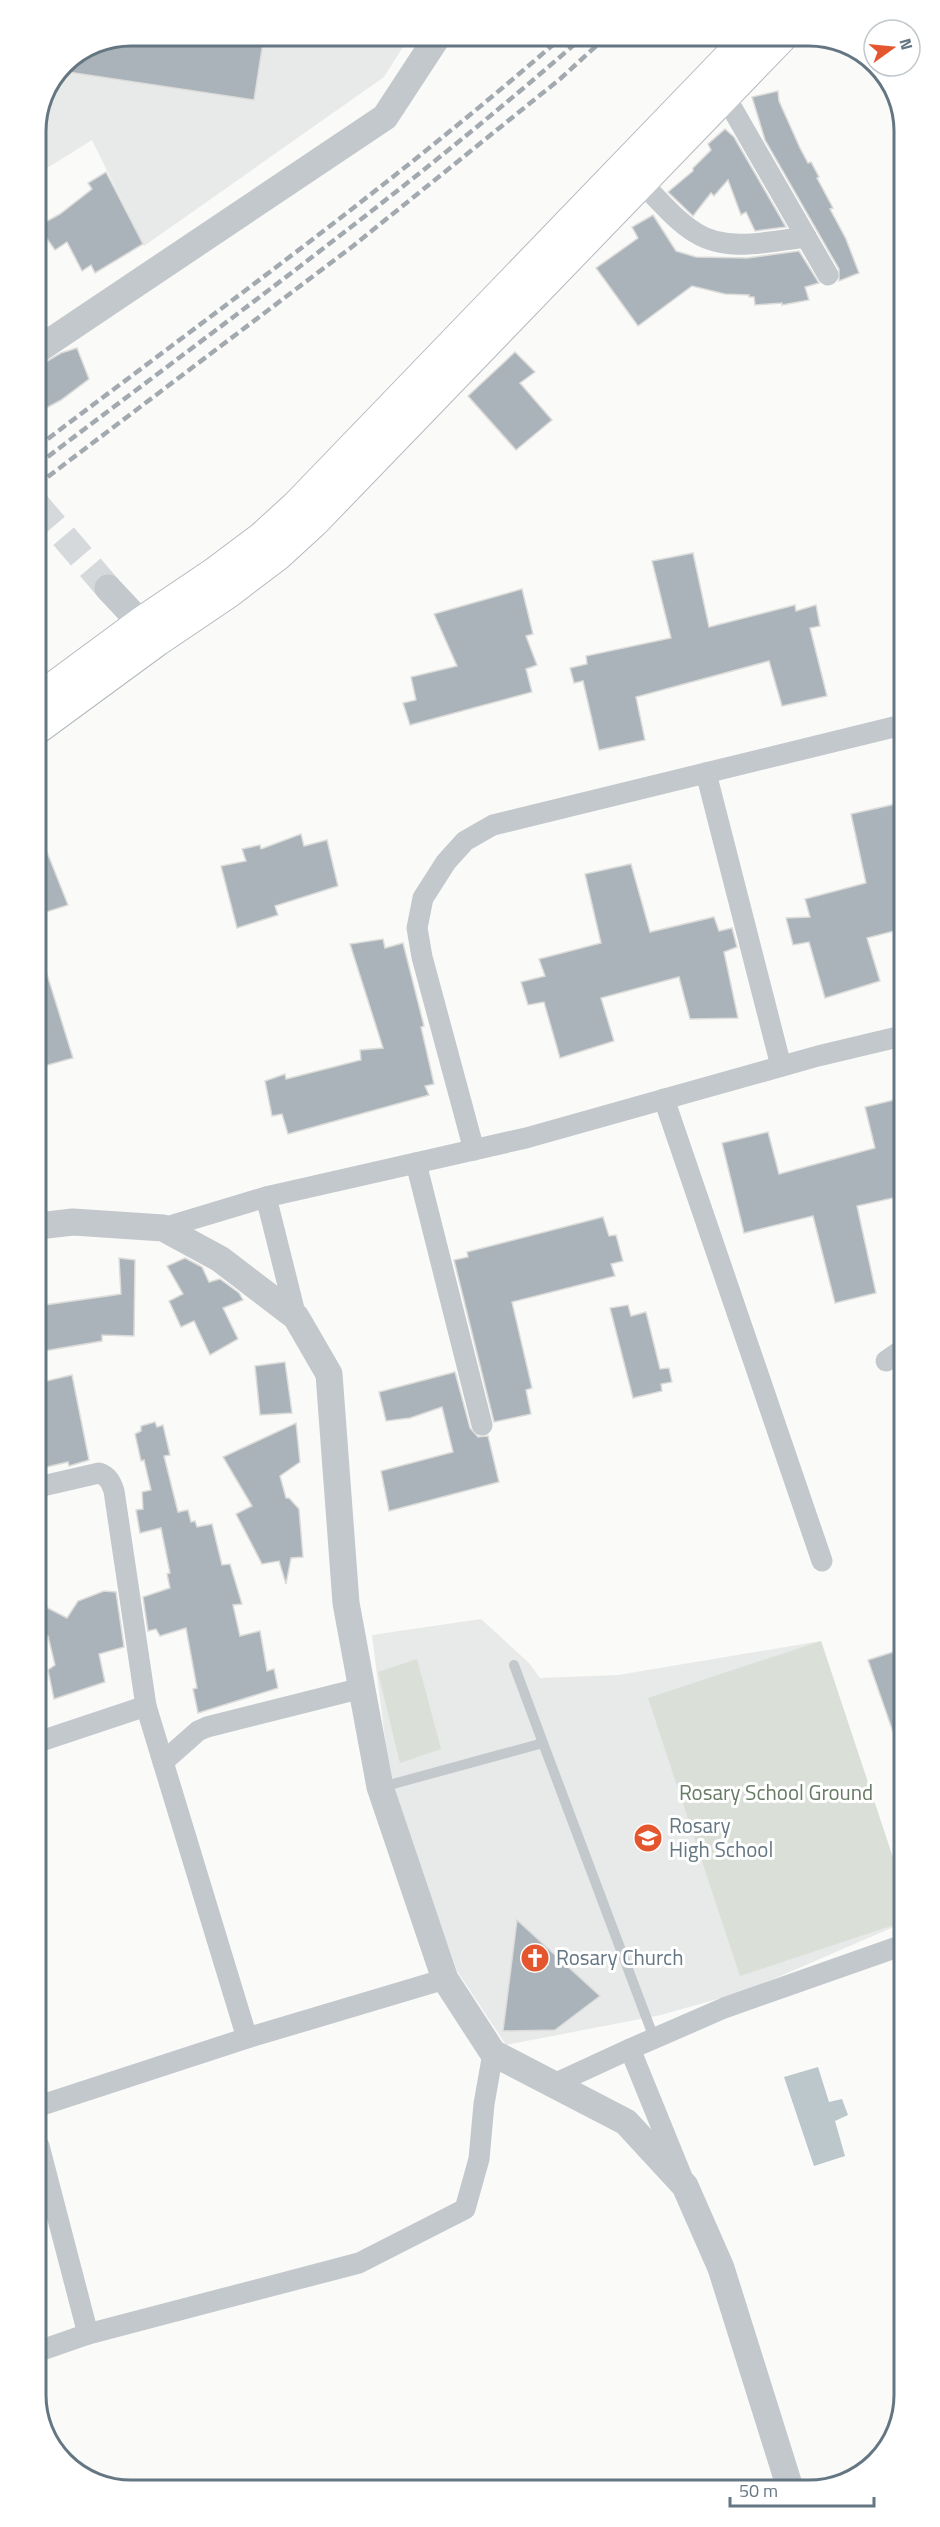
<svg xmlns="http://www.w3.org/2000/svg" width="940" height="2527" viewBox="0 0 940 2527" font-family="'Titillium Web',sans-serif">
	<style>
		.built { fill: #e8e9e9 }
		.green { fill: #dadfd7 }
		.water { fill: #bbc7cb }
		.building { fill: #aab3b9; stroke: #dcdcda; stroke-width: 1.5 }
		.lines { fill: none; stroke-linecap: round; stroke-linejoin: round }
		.tertiary-tunnel { stroke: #d5d9db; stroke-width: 27; stroke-dasharray: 27 14; stroke-linecap: butt }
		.secondary-casing { stroke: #b3babf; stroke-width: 32 }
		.service { stroke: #c3c8cc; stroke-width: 10 }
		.minor { stroke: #c3c8cc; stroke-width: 21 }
		.tertiary { stroke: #c3c8cc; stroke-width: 27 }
		.secondary { stroke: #fff; stroke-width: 30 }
		.rail { stroke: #a2aab0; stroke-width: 4.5; stroke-dasharray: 9 4.5; stroke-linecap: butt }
		.labels { text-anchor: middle; stroke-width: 6; stroke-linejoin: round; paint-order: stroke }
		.park-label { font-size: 21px; fill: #687a64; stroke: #fff }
		.poi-label { font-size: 21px; fill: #657683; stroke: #fff; text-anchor: start }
		.rim { fill: none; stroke: #657683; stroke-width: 3 }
	</style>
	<rect width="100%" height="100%" fill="#fafaf8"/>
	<g class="built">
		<polygon points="131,36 410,36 384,77 144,246 92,140 36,175 36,125 64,64"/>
		<polygon points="481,1619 529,1663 540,1678 618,1675 821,1641 903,1888 903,1923 746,1991 661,2015 506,2045 457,1971 391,1787 372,1635"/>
	</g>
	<g class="green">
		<polygon points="821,1641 903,1888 903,1922 740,1976 648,1698"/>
		<polygon points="417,1659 441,1749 400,1763 378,1672"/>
	</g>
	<polygon class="water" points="818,2067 829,2102 842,2099 848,2115 835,2121 845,2156 814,2166 784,2077"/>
	<g class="building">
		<polygon points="131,36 264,36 254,100 61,71 64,64"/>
		<polygon points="778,91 779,101 800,148 808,163 811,162 819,177 817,178 833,208 830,209 846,239 859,273 839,281 839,269 765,140 752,97"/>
		<polygon points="725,129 734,137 786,227 755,231 746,212 741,215 728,180 714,196 711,193 693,216 668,192 693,171 693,168 711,150 708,144"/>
		<polygon points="106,172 143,244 95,273 91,265 82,271 67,242 55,250 38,226 60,214 92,189 88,183"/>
		<polygon points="653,215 676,251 696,257 747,258 799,251 819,283 805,287 809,300 782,305 782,303 755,305 754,297 749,297 749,295 725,294 692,286 638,326 596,268 638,238 632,227"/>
		<polygon points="77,348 89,379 61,400 37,413 37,367 61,353"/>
		<polygon points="515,352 535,372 520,383 552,420 516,450 468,396"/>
		<polygon points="693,553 709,627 795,605 796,611 816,605 820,626 810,628 827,696 782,706 769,661 636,697 645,740 599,750 583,681 574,683 570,668 587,664 586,656 671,638 652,561"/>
		<polygon points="522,589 533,634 526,636 537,665 526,669 532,692 410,725 403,703 416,700 411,677 457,666 434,614"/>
		<polygon points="896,804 902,823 902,929 867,938 880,981 825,998 809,942 793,945 786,918 810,917 805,899 866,883 851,814"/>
		<polygon points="37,827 68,905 37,915"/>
		<polygon points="301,834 304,846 327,840 338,886 275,906 278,915 237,928 221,866 246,861 242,849 260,845 261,849"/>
		<polygon points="631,864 650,932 714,917 719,931 732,928 737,947 724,952 738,1018 690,1019 679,977 601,998 614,1041 560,1058 544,1002 528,1005 521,982 545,976 539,959 601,943 585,874"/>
		<polygon points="383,939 385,948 403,943 424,1026 421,1027 434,1084 425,1086 429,1095 288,1134 282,1114 272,1116 265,1081 285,1074 286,1079 361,1060 360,1050 383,1048 350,944"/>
		<polygon points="41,955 73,1058 37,1068 37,956"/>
		<polygon points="902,1098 902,1196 857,1206 876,1293 835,1303 813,1216 744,1233 722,1143 768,1132 779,1174 875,1148 865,1107"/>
		<polygon points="603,1217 609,1236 616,1235 623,1261 611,1264 615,1276 512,1302 532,1388 526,1390 531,1414 494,1422 454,1260 468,1257 467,1252"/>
		<polygon points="119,1258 135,1260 134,1336 102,1335 102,1341 38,1352 38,1306 121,1294"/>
		<polygon points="185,1258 202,1267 209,1282 220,1279 239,1293 243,1300 223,1308 238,1339 210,1355 194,1321 181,1327 169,1301 183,1294 167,1266"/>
		<polygon points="628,1305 631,1316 646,1312 660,1369 669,1368 672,1382 661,1384 662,1391 633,1398 610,1308"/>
		<polygon points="285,1362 292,1413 260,1415 255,1366"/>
		<polygon points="455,1372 470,1428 478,1437 488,1436 499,1482 389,1511 381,1471 453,1452 442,1407 410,1418 386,1421 379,1392"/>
		<polygon points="72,1375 89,1460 69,1466 68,1462 38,1469 38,1383"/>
		<polygon points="155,1422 157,1427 163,1425 170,1455 164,1456 178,1512 188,1510 191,1522 195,1521 197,1527 212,1524 222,1565 230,1564 242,1604 233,1605 240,1636 260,1631 267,1671 274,1669 278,1688 198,1713 193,1689 197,1688 186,1628 160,1636 156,1629 148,1631 143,1597 170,1588 167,1574 170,1573 161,1528 140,1533 136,1510 143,1509 142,1492 151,1490 144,1460 141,1461 135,1434 141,1431 141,1426"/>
		<polygon points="296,1423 300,1462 280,1476 286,1498 289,1498 299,1509 303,1557 291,1558 286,1584 279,1561 262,1564 236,1514 252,1506 223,1457"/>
		<polygon points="104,1591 116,1592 124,1647 99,1654 105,1682 54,1699 48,1670 55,1665 48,1636 38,1630 38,1603 67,1618 78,1601"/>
		<polygon points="893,1652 903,1684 903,1754 901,1755 868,1660"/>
		<polygon points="517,1920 600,1996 555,2030 503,2031"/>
	</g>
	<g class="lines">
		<polyline class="tertiary-tunnel" points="37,505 108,588"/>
		<g class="secondary-casing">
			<g id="secondary">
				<polyline points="37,699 140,623 214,573 262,537 297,505 749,36"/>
				<polyline points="37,729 157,641 228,593 278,555 314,522 783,36"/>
			</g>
		</g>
		<g class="service">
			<polyline points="514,1665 543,1743"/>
			<polyline points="382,1787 543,1743 654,2038"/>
		</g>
		<g class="minor">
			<polyline points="725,96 828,275"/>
			<path d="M641,182C658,199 676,221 696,233C727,253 772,241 806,237"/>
			<polyline points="706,773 781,1066"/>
			<polyline points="664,1099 822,1561"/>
			<polyline points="474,1150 422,957 417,928 423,898 446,862 465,841 493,825 902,725"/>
			<polyline points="416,1163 482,1425"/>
			<polyline points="266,1197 526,1138 818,1056 902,1036"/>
			<polyline points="163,1228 266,1197 296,1317"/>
			<polyline points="886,1361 902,1350"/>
			<path d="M38,1487L99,1473C108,1476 111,1482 114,1491L146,1706"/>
			<polyline points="38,1742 146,1706 247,2038 445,1979"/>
			<polyline points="163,1762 198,1731 207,1727 362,1688"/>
			<polyline points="630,2049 724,2008 903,1945"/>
			<polyline points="554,2084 630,2049 682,2177"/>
			<polyline points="39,2106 247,2038"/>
			<polyline points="39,2146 88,2334"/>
			<polyline points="39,2351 88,2334 359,2263 465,2209 479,2159 484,2104 493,2053"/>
		</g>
		<g class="tertiary">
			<polyline points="36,351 385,117 438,36"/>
			<polyline points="108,588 154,637"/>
			<polyline points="38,1226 73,1222 163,1228 220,1259 296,1317 329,1374 346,1603 380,1787 445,1979 493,2053 626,2122 685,2186 721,2268 790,2488"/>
		</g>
		<use href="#secondary" class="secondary"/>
		<g class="rail">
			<path d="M37,447C214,313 395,183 563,36"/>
			<path d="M37,465C221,325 410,189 584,36"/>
			<polyline points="37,485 353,246 560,79 607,36"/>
		</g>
	</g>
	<defs>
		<g id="school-disc" transform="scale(1.5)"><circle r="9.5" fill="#e4572e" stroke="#fff"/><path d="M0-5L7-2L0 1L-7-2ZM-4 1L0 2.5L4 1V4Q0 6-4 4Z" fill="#fff"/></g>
		<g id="church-disc" transform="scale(1.5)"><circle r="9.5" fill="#e4572e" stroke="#fff"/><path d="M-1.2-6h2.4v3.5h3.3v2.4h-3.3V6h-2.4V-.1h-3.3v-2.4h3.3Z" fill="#fff"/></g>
	</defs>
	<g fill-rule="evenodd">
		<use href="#school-disc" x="648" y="1838"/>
		<use href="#church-disc" x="535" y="1958"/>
	</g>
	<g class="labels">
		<g class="park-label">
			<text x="776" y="1800">Rosary School Ground</text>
		</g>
		<g class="poi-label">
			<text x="669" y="1833">Rosary<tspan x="669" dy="24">High School</tspan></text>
			<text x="556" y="1965">Rosary Church</text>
		</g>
	</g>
	<path d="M0 0H940V2527H0ZM131 46H809A85 85 0 0 1 894 131V2395A85 85 0 0 1 809 2480H131A85 85 0 0 1 46 2395V131A85 85 0 0 1 131 46Z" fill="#fff" fill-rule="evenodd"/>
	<path class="rim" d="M131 46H809A85 85 0 0 1 894 131V2395A85 85 0 0 1 809 2480H131A85 85 0 0 1 46 2395V131A85 85 0 0 1 131 46Z"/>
	<g transform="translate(892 48) rotate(75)"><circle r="28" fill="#ffffff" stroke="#c1c8cd" stroke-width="1.5"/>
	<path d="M0-4.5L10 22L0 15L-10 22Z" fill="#e4572e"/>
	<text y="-9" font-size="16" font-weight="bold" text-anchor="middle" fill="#657683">N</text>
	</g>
	<path d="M730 2497v9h144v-9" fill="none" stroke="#657683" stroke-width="3"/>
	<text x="739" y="2497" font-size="18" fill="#657683" stroke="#ffffff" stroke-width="4.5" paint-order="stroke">50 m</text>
</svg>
